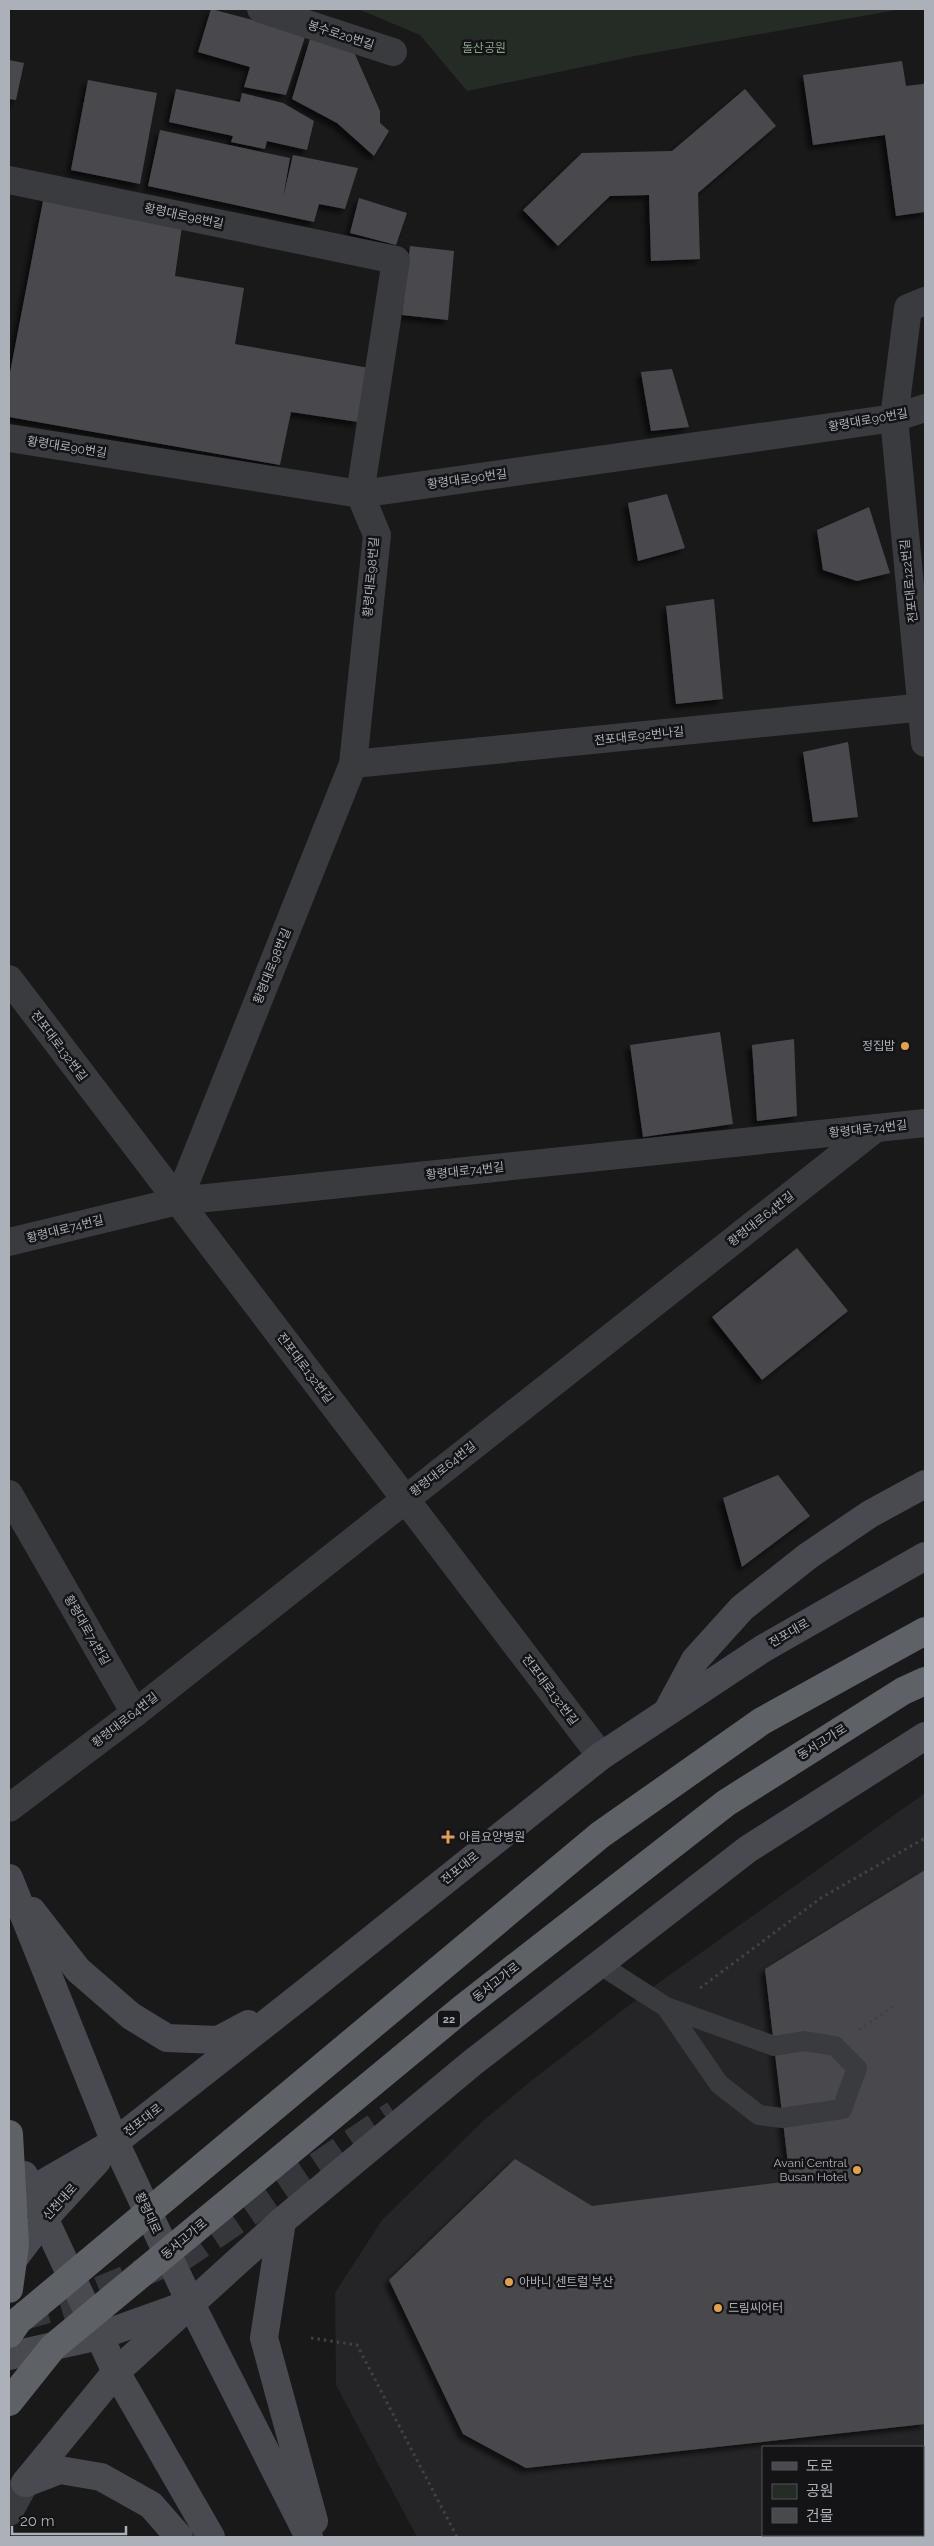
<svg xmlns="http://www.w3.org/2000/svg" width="934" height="2546" viewBox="0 0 934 2546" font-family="Raleway,'Noto Sans KR',sans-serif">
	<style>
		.built { fill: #252527; fill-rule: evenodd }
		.green { fill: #252c25 }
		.building { fill: #48494d; filter: url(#shadow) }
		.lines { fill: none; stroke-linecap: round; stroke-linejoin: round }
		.secondary-tunnel { stroke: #36373a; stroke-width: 28; stroke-dasharray: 28 14; stroke-linecap: butt }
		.path { stroke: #404246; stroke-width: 3; stroke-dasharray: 2.5 4; stroke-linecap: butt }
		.service { stroke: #3a3b3f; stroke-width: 20 }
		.minor { stroke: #3a3b3f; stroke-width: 28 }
		.secondary { stroke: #484a4f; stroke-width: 28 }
		.trunk-bridge { stroke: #5e6267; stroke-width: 28 }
		.poi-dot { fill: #e1a34a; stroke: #141416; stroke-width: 2 }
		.labels { text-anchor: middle; stroke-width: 5; stroke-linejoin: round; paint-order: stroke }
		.shield { fill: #141416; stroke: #7e8288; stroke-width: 1 }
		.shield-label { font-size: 11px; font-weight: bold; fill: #acb1b9 }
		.street-label { font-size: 12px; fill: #acb1b9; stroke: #141416 }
		.park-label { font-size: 12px; fill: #86a285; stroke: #141416 }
		.poi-label { font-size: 12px; fill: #acb1b9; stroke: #141416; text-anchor: start }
	</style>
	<defs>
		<filter id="shadow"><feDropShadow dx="-4.5" dy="4.5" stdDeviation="2.5" flood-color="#0009"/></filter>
	</defs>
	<rect width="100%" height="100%" fill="#19191a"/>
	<path class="built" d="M925,1793V2537H417L336,2385L335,2293L382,2220L483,2121L531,2081L650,1989ZM763,2447H923V2535H763Z"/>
	<polygon class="green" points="358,9 902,9 635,56 467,91 420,35"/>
	<g class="building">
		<polygon points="211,9 306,34 286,95 244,87 250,67 198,52"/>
		<polygon points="310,39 354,52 380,111 380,123 389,131 374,156 337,123 292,99"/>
		<polygon points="9,60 24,63 16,100 9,99"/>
		<polygon points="902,61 906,86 923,84 925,81 925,212 896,216 885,135 813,145 803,75"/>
		<polygon points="88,80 157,93 140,184 71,170"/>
		<polygon points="176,89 240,102 242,93 283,103 314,121 307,150 267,141 265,149 231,142 233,136 169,122"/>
		<polygon points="745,89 776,126 698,193 700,259 651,261 649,195 610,196 558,246 523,210 582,153 672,151"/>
		<polygon points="160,130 290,158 283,198 293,155 358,168 345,209 319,204 314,222 148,186"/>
		<polygon points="44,196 182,226 175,276 244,288 235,344 369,368 358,422 291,412 280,465 9,417 9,378"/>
		<polygon points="359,198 407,213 396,245 350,233"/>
		<polygon points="410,246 454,251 448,320 402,315"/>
		<polygon points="672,369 689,427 651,431 641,372"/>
		<polygon points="667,494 685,548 638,561 628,503"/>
		<polygon points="869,507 890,573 857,581 823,570 817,530"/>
		<polygon points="714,599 723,699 676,704 666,606"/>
		<polygon points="848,742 858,817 813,822 803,752"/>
		<polygon points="720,1032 733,1124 643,1137 630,1045"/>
		<polygon points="794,1039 797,1116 757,1121 752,1045"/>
		<polygon points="797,1248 848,1311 762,1380 712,1317"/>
		<polygon points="778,1475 810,1516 742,1567 723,1498"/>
		<polygon points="925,1870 925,2424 526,2468 463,2434 389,2280 515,2159 592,2206 790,2181 765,1969"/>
	</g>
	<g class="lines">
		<polyline class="secondary-tunnel" points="20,2317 72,2302 185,2255 395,2114"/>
		<g class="path">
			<polyline points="700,1988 821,1898 925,1838"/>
			<polyline points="859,2030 894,2006"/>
			<polyline points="311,2338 357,2345 457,2537"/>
		</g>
		<polyline class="service" points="599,1964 666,2007 774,2046 804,2041 835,2046 857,2068 842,2109 782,2118 759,2115 719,2084 666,2007"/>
		<g class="minor">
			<polyline points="261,9 393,52"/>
			<polyline points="9,180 396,260 360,494 377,535 353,764 178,1201"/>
			<polyline points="925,301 908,308 894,418 925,743"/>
			<polyline points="9,438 360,494 894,418 925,408"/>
			<polyline points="353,764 925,707"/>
			<polyline points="9,979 601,1756"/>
			<polyline points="9,1242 178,1201 925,1123"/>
			<polyline points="9,1494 135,1713"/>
			<polyline points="9,1808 135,1713 876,1128"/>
			<polyline points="9,2512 25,2483"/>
		</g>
		<g class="secondary">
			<polyline points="668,1710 695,1660 742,1608 808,1556 870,1514 925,1484"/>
			<polyline points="9,1878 115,2142 191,2304 309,2537"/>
			<polyline points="32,1911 78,1970 131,2016 167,2038 218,2040 248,2024"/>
			<polyline points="24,2175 116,2372 211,2537"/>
			<polyline points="9,2200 30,2191 115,2142 302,1995 601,1756 764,1648 925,1556"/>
			<polyline points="282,2221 264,2338 314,2521"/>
			<polyline points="9,2265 43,2220 97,2161"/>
			<polyline points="9,2356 99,2336 180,2307"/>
			<polyline points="25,2483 116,2372 282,2221 472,2063 748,1849 925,1736"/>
			<polyline points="26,2483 60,2470 101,2477 151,2505 179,2537"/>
		</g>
		<g class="trunk-bridge">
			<polyline points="9,2134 15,2245 9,2289"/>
			<polyline points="9,2334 18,2321 600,1835 762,1721 925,1631"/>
			<polyline points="9,2402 53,2347 463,2008 726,1803 903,1691 925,1681"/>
		</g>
	</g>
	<g class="poi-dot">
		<circle cx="905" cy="1046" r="5"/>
		<path d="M445.5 1829.5h5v5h5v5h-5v5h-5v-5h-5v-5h5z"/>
		<circle cx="857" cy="2170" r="5"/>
		<circle cx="509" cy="2282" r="5"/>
		<circle cx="718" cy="2308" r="5"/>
	</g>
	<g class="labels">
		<rect class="shield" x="438" y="2010.5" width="22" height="17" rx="4"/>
		<g class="shield-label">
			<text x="449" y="2023">22</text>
		</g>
		<g class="street-label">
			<text transform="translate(341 35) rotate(18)" y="4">봉수로20번길</text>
			<text transform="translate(184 216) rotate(12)" y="4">황령대로98번길</text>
			<text transform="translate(868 420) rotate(-10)" y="4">황령대로90번길</text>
			<text transform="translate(67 447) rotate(9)" y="4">황령대로90번길</text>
			<text transform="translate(467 479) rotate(-8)" y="4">황령대로90번길</text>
			<text transform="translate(371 577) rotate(-85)" y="4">황령대로98번길</text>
			<text transform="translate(909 581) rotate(-96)" y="4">전포대로122번길</text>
			<text transform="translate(639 736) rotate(-6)" y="4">전포대로92번나길</text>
			<text transform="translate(272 966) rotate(-68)" y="4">황령대로98번길</text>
			<text transform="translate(59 1046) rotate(53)" y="4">전포대로132번길</text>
			<text transform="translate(868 1129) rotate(-6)" y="4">황령대로74번길</text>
			<text transform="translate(465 1171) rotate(-6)" y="4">황령대로74번길</text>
			<text transform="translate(761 1219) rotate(-38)" y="4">황령대로64번길</text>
			<text transform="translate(65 1229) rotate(-14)" y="4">황령대로74번길</text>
			<text transform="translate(305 1368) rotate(53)" y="4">전포대로132번길</text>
			<text transform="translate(443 1469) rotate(-38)" y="4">황령대로64번길</text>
			<text transform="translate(87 1630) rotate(60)" y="4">황령대로74번길</text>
			<text transform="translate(789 1633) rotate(-30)" y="4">전포대로</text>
			<text transform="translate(550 1690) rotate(53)" y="4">전포대로132번길</text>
			<text transform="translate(125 1720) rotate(-38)" y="4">황령대로64번길</text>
			<text transform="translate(822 1742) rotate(-32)" y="4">동서고가로</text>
			<text transform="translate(460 1868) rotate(-39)" y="4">전포대로</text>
			<text transform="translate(496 1982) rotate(-38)" y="4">동서고가로</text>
			<text transform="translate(143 2120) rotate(-38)" y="4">전포대로</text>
			<text transform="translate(60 2202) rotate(-48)" y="4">신천대로</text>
			<text transform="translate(148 2213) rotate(65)" y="4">황령대로</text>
			<text transform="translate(184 2239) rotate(-40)" y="4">동서고가로</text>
		</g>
		<g class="park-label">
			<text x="484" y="52">돌산공원</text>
		</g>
		<g class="poi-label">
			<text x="895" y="1050" text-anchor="end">정집밥</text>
			<text x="459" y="1841">아름요양병원</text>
			<text x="847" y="2167" text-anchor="end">Avani Central<tspan x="847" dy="14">Busan Hotel</tspan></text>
			<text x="519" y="2286">아바니 센트럴 부산</text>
			<text x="728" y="2312">드림씨어터</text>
		</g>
	</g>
	<rect width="934" height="2546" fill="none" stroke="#acb1b9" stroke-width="20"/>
	<rect x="762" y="2446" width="162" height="90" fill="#141416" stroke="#515357"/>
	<rect x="772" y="2462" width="25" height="8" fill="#484a4f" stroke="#515357"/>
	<text x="806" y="2471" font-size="15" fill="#acb1b9">도로</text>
	<rect x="772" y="2484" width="25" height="15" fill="#252c25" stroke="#515357"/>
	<text x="806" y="2496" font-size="15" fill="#acb1b9">공원</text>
	<rect x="772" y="2508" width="25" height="15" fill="#48494d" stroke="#515357"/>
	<text x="806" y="2521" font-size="15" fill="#acb1b9">건물</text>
	<path d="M12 2526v8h114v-8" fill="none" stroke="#acb1b9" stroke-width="2.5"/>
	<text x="20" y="2526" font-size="15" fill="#acb1b9" stroke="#141416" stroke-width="4" paint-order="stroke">20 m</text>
</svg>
